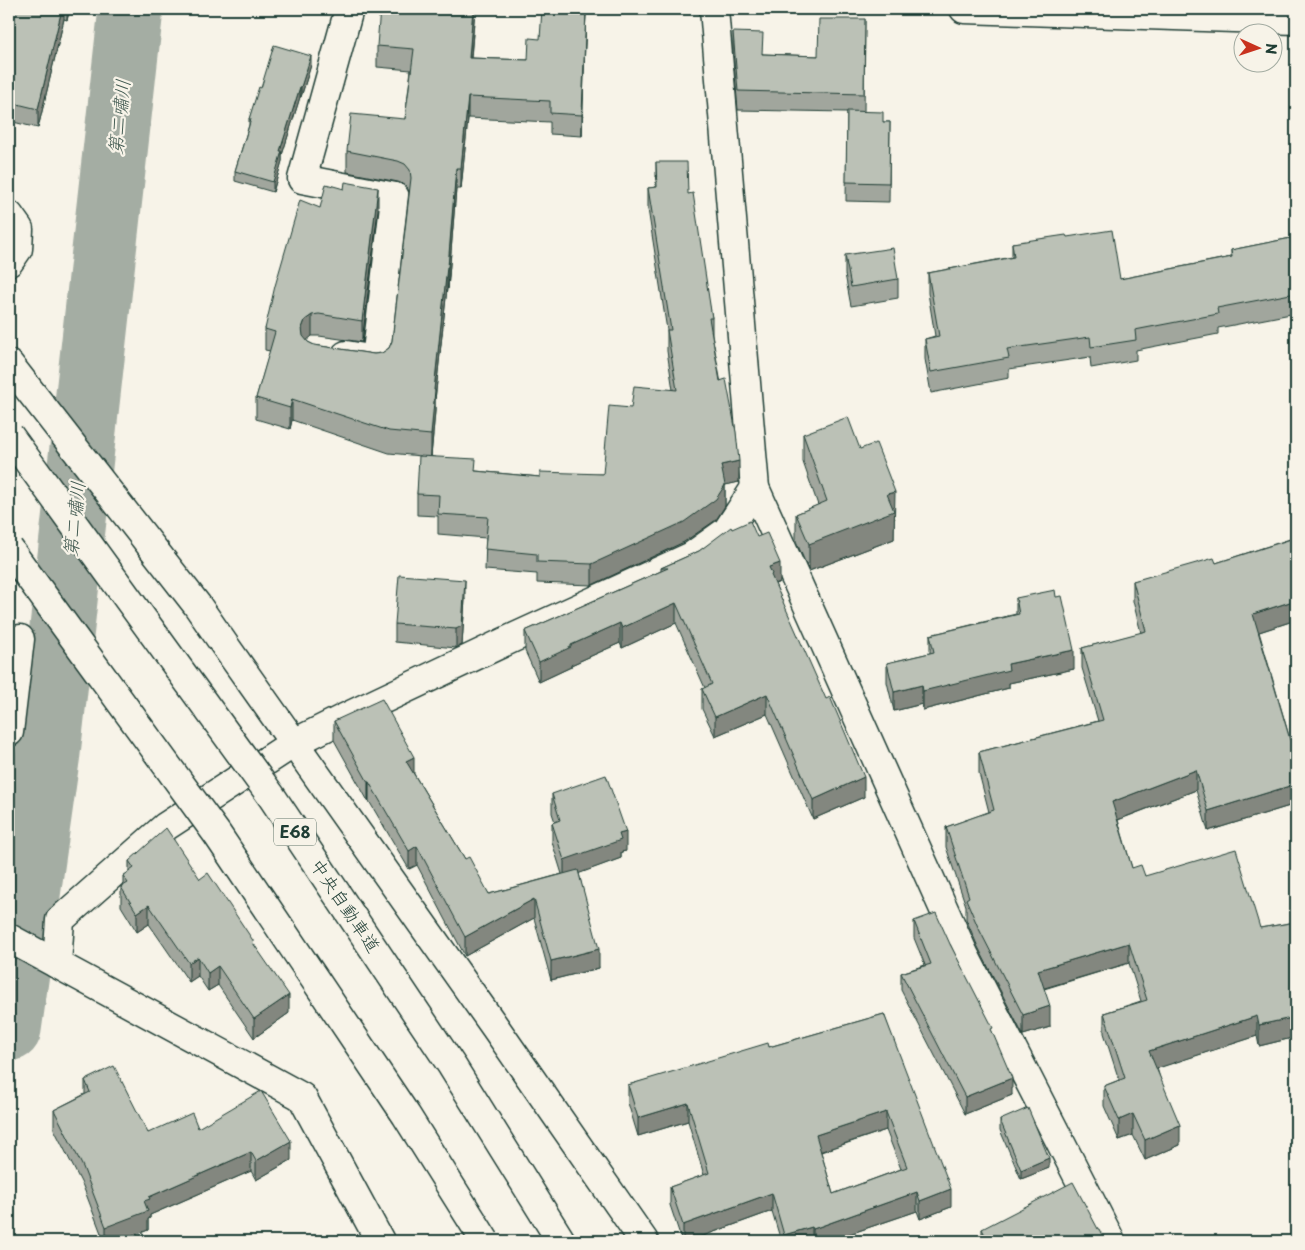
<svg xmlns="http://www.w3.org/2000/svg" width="1305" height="1250" viewBox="0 0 1305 1250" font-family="'Playpen Sans','Klee One',sans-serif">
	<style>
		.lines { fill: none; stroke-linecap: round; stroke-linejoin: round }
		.river { stroke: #a4ada3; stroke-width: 65 }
		.minor-casing { stroke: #1f3d34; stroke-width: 31 }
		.minor { stroke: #f7f3e8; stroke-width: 28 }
		.highway-bridge-casing { stroke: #1f3d34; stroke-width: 31; stroke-linecap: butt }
		.highway-bridge { stroke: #f7f3e8; stroke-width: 28 }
		.wall { fill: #a1a69d; stroke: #1f3d34; fill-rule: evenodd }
		.shaded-wall { fill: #83877f; stroke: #1f3d34 }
		.building { fill: #bbc1b6; stroke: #1f3d34; fill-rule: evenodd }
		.labels { text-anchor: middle; stroke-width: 4.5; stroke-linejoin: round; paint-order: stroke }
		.shield { fill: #f7f3e8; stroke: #60746a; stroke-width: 1 }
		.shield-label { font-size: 16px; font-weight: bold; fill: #1f3d34 }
		.street-label { font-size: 18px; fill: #1f3d34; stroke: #f7f3e8 }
		.water-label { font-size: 19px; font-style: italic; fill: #405950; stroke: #f7f3e8 }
	</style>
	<rect width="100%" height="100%" fill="#f7f3e8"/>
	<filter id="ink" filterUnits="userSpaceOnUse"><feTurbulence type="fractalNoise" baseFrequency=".02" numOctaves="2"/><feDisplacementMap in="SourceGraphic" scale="10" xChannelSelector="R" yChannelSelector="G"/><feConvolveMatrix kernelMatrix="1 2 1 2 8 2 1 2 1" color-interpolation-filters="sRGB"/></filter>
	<g filter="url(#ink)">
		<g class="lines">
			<polyline class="river" points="9,1029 48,753 131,9"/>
			<g class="minor-casing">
				<g id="minor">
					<polyline points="714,9 755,488 964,954 1111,1241"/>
					<polyline points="964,9 1296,20"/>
					<polyline points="9,215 19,229 18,249 9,262"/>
					<polyline points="346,355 376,360 395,197 302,179 349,9"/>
					<polyline points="9,364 197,605 226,647 495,1027 644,1241"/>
					<polyline points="9,732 20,639"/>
					<polyline points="9,938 302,1097 380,1241"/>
					<polyline points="57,964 60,920 165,827 294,743 344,718 513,638 692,556 727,531 755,488"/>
				</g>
			</g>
			<use href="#minor" class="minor"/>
			<g class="highway-bridge-casing">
				<g id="highway-bridge">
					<polyline points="9,435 272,797 452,1066 561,1241"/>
					<polyline points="9,549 217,834 406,1115 485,1241"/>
				</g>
			</g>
			<use href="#highway-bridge" class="highway-bridge"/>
		</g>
		<g class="wall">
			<polygon points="9,9 70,9 67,20 64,19 38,128 9,121"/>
			<polygon points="475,9 471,58 528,60 540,39 586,9 582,136 550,134 550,122 468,118 461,189 456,189 448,289 447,288 435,400 435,411 431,456 476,471 540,477 603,474 631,408 673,390 667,351 667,330 648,209 648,188 656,187 656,162 688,194 712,318 712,334 739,482 725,485 725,506 716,520 684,542 592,585 537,583 537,574 485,570 486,538 438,534 438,516 417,515 417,494 421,456 389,453 292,420 290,429 256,419 256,398 270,351 265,350 265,329 320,208 378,210 362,342 319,336 312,336 306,340 308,342 314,345 374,354 382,353 389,348 392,341 409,191 405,185 398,182 347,172 347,151 405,119 411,70 377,67 377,46"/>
			<polygon points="865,19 864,112 883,122 890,122 889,202 846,201 847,112 738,110 733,51 733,32 763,54 818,56"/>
			<polygon points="311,65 301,97 300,97 282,155 282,161 273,192 235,181 235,171 249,125 249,119 261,88"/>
			<polygon points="1067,237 1120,279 1231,257 1231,250 1296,237 1296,313 1218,328 1218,334 1136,350 1136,360 1091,368 1090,357 1009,369 1009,378 931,393 925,359 925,339 935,336 928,293 928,273 1012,257 1012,243"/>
			<polygon points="845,255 898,279 898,298 851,306 845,274"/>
			<polygon points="803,434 860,449 895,519 894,520 894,539 809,571 796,541 796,514 818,505 803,462"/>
			<polygon points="732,529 757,537 780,582 775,584 864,797 813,819 767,714 715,736 702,709 702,689 705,688 676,623 622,648 620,643 571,665 571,667 539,682 525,651 525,631 661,571 661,568 699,551"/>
			<polygon points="1296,534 1296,620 1259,632 1296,760 1296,804 1208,831 1196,790 1118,820 1132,868 1145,876 1260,928 1296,922 1296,1037 1259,1046 1257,1036 1157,1068 1180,1145 1145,1160 1133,1135 1119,1140 1104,1106 1104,1086 1119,1080 1104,1033 1104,1013 1141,1001 1129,963 1044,989 1050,1027 1023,1035 978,947 966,919 966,906 946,847 946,827 989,812 979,773 979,752 1098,721 1082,668 1082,648 1141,633 1133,601 1133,581 1216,563 1290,539 1290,537"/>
			<polygon points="1016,598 1074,669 1009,683 1009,688 923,710 922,704 894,711 887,682 887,663 930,653 930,635 1016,614"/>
			<polygon points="465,599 462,645 456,648 395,642 395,624"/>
			<polygon points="334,721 414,774 465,859 489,894 562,874 552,842 552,823 555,822 552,813 552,794 626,851 621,852 621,858 579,873 599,968 551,980 534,918 465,956 417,865 409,869 369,801 368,801 334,740"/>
			<polygon points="129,861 200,879 254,944 289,1013 254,1038 218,985 208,991 198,976 189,982 149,924 137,932 121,906 121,887 123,886 123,876 129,872"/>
			<polygon points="914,921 950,944 993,1034 1012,1095 965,1114 901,990 901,973 925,965 914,938"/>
			<path d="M884,1014L951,1207L920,1219L917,1211L829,1241H781L772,1211L689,1241H682L670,1205V1187L704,1175L688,1121L638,1136L628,1103V1085L769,1047ZM886,1130L901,1169L833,1194L821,1152Z"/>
			<polygon points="85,1080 148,1133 198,1128 291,1160 256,1180 251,1171 150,1215 150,1218 148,1219 148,1230 119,1241 104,1241 83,1186 54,1129 54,1110 85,1094"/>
			<polygon points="1000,1120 1049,1168 1021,1179 1000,1130"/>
			<polygon points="982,1229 1098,1229 1105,1241 982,1241"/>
		</g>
		<g class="shaded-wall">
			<polygon points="62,9 64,9 64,19 38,128 38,109"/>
			<polygon points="67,9 70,9 67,20"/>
			<polygon points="473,9 475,9 469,79 469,58"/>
			<polygon points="586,9 582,136 582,115"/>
			<polygon points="311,56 311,65 301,97 301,87"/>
			<polygon points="300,87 300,97 282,155 282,161 273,192 273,182 280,151"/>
			<polygon points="468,97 468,118 461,189 461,168"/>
			<polygon points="456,168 456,189 448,289 448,267"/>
			<polygon points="378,188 378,210 362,342 362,321"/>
			<polygon points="447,267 447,288 435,400 435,411 431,457 431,435 434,390"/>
			<polygon points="312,315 312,336 305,342 302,349 302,328 305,320"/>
			<polygon points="292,399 292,420 290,429 290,408"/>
			<polygon points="739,461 739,482 721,486 721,465"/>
			<polygon points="725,485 725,506 716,520 684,542 592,585 592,564"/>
			<polygon points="895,492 894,539 809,571 809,544 887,494"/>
			<polygon points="780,563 780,582 772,585 769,567"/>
			<polygon points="465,580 465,599 462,645 456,648 456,629"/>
			<polygon points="1296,600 1296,620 1253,634 1253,614"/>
			<polygon points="676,603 676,623 622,648 622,628"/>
			<polygon points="620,623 620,643 571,665 571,667 539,682 539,662 571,645"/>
			<polygon points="1074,650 1074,669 1009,683 1009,688 923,710 923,691 1008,664"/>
			<polygon points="922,685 922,704 894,711 894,692"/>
			<polygon points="767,694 767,714 715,736 715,717"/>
			<polygon points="414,757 414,776 406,761"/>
			<polygon points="1196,770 1196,790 1112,822 1112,802"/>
			<polygon points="864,777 864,797 813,819 813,800"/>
			<rect x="368" y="782" width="1" height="19"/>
			<polygon points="1296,784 1296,804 1208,831 1208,811"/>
			<polygon points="626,832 626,851 621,852 621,858 564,879 564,860 619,834"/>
			<polygon points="417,846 417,865 409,869 409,851"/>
			<polygon points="534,899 534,918 465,956 465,937"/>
			<polygon points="149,905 149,924 137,932 137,913"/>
			<polygon points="1129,943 1129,963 1038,990 1038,970"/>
			<polygon points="599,949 599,968 551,980 551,961"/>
			<polygon points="198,957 198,976 189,982 189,963"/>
			<polygon points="218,966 218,985 208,991 208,973"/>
			<polygon points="289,995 289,1013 254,1038 254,1019"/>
			<polygon points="1050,1006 1050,1027 1023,1035 1023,1015"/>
			<polygon points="1257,1016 1257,1036 1149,1071 1149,1051"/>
			<polygon points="1296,1017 1296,1037 1259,1046 1259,1025"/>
			<polygon points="1012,1078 1012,1095 965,1114 965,1097"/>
			<polygon points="688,1103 688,1121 638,1136 638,1118"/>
			<polygon points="886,1112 886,1130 816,1153 816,1135"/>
			<polygon points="1133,1114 1133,1135 1119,1140 1119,1120"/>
			<polygon points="1180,1125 1180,1145 1145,1160 1145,1140"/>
			<polygon points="291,1141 291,1160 256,1180 256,1161"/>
			<polygon points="251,1152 251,1171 150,1215 150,1218 148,1219 148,1230 119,1241 106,1241 106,1227 149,1197"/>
			<polygon points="1049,1158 1049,1168 1021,1179 1021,1170"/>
			<polygon points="951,1189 951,1207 920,1219 920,1201"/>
			<polygon points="917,1192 917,1211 829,1241 813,1241 813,1229"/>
			<polygon points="772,1193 772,1211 689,1241 683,1241 683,1225"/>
			<polygon points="812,1227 812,1241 784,1241 784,1235"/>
		</g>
		<g class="building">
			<polygon points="9,9 62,9 38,109 9,102"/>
			<polygon points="380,9 473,9 469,58 528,60 529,38 540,39 542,9 586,9 582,115 550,113 550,101 468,97 461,168 456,168 448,267 447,267 434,390 435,390 431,435 389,431 292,399 290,408 256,398 275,332 265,329 275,286 300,200 320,208 326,184 344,189 345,182 378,188 362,321 319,314 312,315 305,320 302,328 303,336 308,342 314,345 374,354 382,353 389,348 392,341 411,178 410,170 405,164 398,161 347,151 351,114 405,119 414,49 377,46"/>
			<polygon points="819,19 865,19 864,94 738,91 733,32 763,33 762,54 818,56"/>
			<polygon points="274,45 311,56 301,87 300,87 280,151 282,151 273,182 235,171 251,119 249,119 259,87 261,88"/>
			<polygon points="847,111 883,112 883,122 890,122 889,183 846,182"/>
			<polygon points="656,162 687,162 688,194 693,193 712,318 709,318 720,381 726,379 736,432 739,461 721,465 725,485 716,499 684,522 592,564 537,562 537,554 485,549 488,517 438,514 439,495 417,494 419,456 476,459 475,471 540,477 540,472 603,474 609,406 631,408 634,386 677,390 667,330 671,330 648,188 657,187"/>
			<polygon points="1112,230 1120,279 1232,257 1231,250 1296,237 1296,293 1217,308 1218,314 1135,330 1136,340 1091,347 1090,337 1007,349 1009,358 931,372 925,339 939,336 928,273 1014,257 1012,243 1066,235 1067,237"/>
			<polygon points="893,248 898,279 851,287 845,255"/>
			<polygon points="848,417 860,449 876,443 895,492 887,494 894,511 809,544 796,514 827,501 803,434"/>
			<polygon points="750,521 757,537 767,533 780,563 769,567 772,574 771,575 826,699 830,697 864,777 813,800 767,694 715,717 702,689 712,684 676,603 622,628 620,623 571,645 571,647 539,662 525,631 668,568 661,568 699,551 731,527 732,529"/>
			<polygon points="1296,534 1296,600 1253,614 1296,760 1296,784 1208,811 1196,770 1112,802 1132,868 1141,865 1145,876 1236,849 1260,928 1296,922 1296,1003 1295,1003 1296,1007 1296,1017 1259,1025 1257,1016 1149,1051 1180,1125 1145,1140 1133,1114 1119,1120 1104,1086 1125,1078 1104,1013 1147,1000 1129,943 1038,970 1050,1006 1023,1015 978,927 966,899 969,897 946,827 994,810 979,752 1103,720 1082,648 1146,631 1133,581 1214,558 1216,563 1291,539 1290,537"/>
			<polygon points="399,575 465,580 462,626 456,629 395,624"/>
			<polygon points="1055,590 1056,597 1062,596 1074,650 1008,664 1009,670 923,691 922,685 894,692 887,663 934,652 930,635 1019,614 1016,598"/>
			<polygon points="382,699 414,757 406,761 465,859 469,857 489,894 578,870 599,949 551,961 534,899 465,937 417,846 409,851 369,782 368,782 334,721"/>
			<polygon points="606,775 626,832 619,834 621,840 564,860 552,823 560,820 552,794"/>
			<polygon points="166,828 200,879 208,873 254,942 253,943 289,995 254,1019 218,966 208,973 198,957 189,963 149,905 137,913 121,887 128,883 123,876 134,868 129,861"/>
			<polygon points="936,913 950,944 993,1028 991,1029 1012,1078 965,1097 901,973 931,964 914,921"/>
			<path d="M884,1014L951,1189L920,1201L917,1192L813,1229L812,1227L784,1235L772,1193L683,1225L670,1187L709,1173L688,1103L638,1118L628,1085L768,1043L769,1047ZM886,1112L907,1167L833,1194L816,1135Z"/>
			<polygon points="114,1066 148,1133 192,1113 198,1128 261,1091 291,1141 256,1161 251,1152 149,1197 150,1199 144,1201 148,1211 106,1227 83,1167 54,1110 90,1092 85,1080"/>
			<polygon points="1028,1108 1049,1158 1021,1170 1000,1120"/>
			<polygon points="1073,1182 1098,1229 1099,1229 1105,1241 988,1241 982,1229"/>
		</g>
	</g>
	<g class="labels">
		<rect class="shield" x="274" y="818.5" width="42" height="27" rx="4"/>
		<g class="shield-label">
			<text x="295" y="838">E68</text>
		</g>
		<g class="street-label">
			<text transform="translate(345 906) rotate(56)" y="6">中央自動車道</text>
		</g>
		<g class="water-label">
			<text transform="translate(119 117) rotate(-84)" y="7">第二嘯川</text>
			<text transform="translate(74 519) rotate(-84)" y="7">第二嘯川</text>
		</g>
	</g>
	<rect width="1305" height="1250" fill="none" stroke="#f7f3e8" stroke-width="30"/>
	<rect x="15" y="15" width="1275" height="1220" fill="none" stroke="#1f3d34" stroke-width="2" filter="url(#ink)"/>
	<g transform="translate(1258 48) rotate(93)"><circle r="24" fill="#f7f3e8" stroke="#a1aaa0"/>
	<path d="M0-4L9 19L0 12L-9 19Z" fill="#c8321e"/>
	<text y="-8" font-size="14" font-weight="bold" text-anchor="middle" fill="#1f3d34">N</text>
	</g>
</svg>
